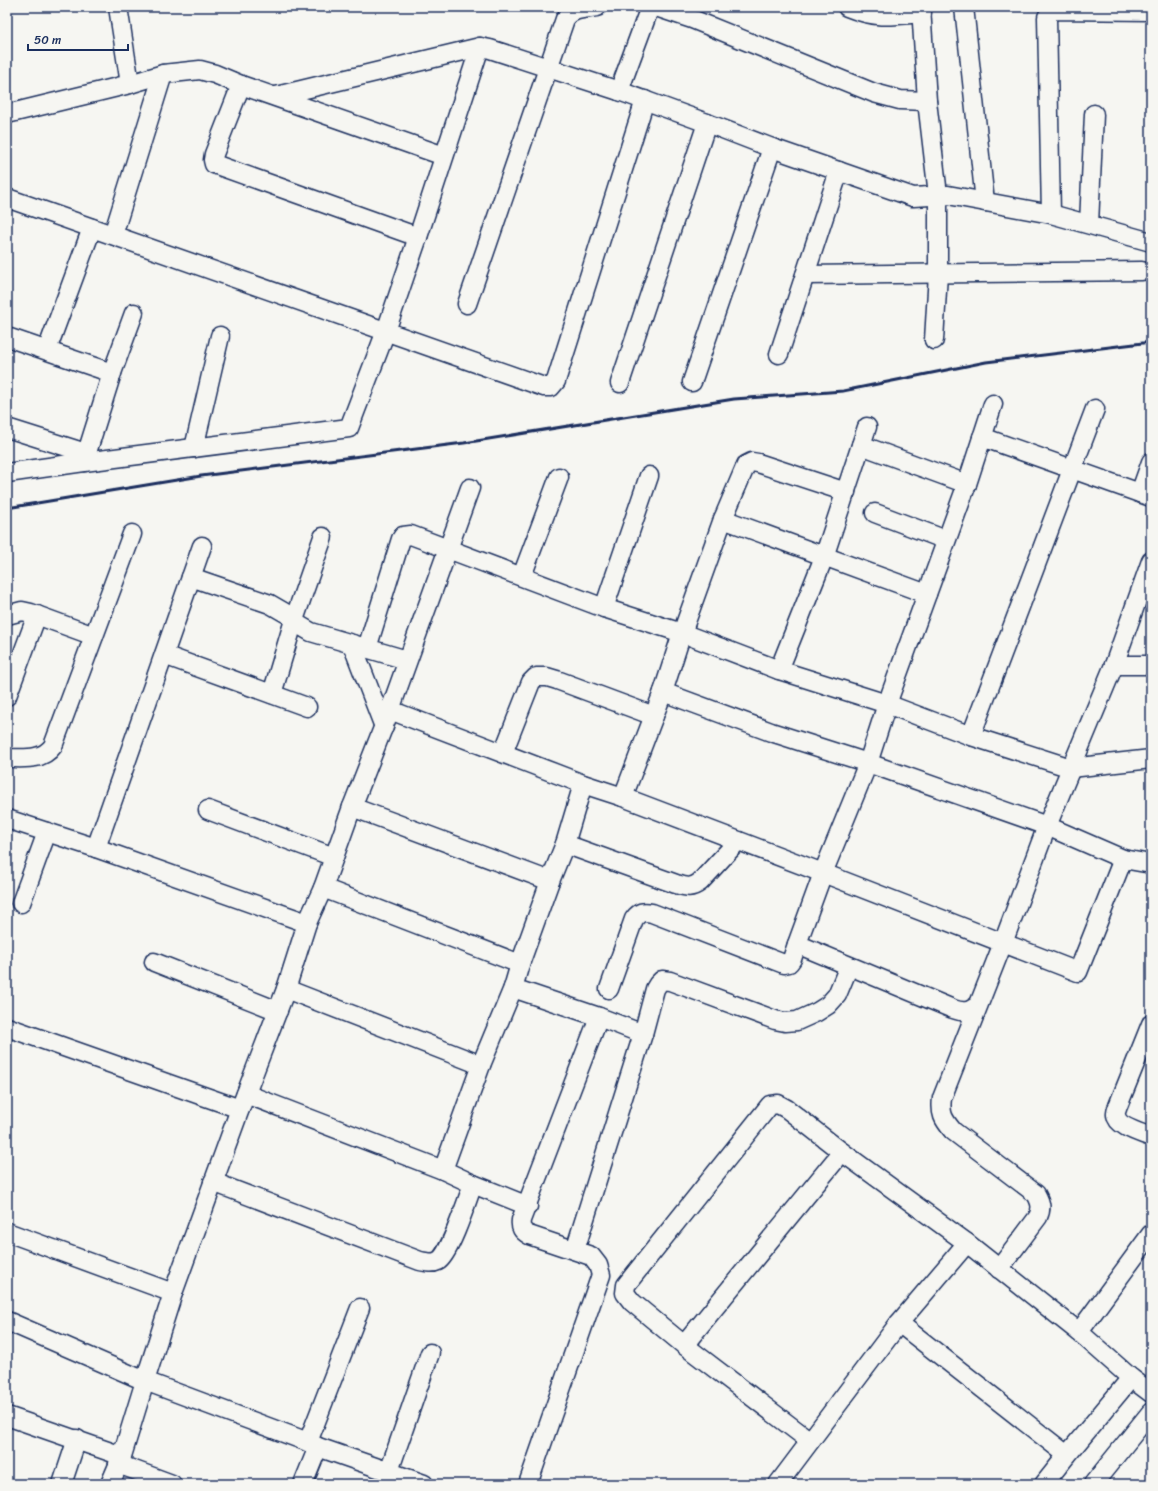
<svg xmlns="http://www.w3.org/2000/svg" width="1158" height="1491" viewBox="0 0 1158 1491" font-family="Sriracha,sans-serif">
	<style>
		.lines { fill: none; stroke-linecap: round; stroke-linejoin: round }
		.minor-casing { stroke: #1b2f5e; stroke-width: 21 }
		.minor { stroke: #f6f6f2; stroke-width: 18 }
		.rail { stroke: #1b2f5e; stroke-width: 3 }
	</style>
	<rect width="100%" height="100%" fill="#f6f6f2"/>
	<filter id="ink" filterUnits="userSpaceOnUse"><feTurbulence type="fractalNoise" baseFrequency=".025" numOctaves="2"/><feDisplacementMap in="SourceGraphic" scale="8" xChannelSelector="R" yChannelSelector="G"/><feConvolveMatrix kernelMatrix="1 2 1 2 8 2 1 2 1" color-interpolation-filters="sRGB"/></filter>
	<g filter="url(#ink)">
		<g class="lines">
			<g class="minor-casing">
				<g id="minor">
					<polyline points="118,7 130,84"/>
					<polyline points="656,7 692,19 874,93 900,100 927,101"/>
					<path d="M847,7C877,19 891,16 922,13"/>
					<polyline points="921,7 927,101 938,195 938,274 934,340"/>
					<polyline points="964,7 985,202"/>
					<polyline points="241,85 214,154 213,160 214,164 418,237"/>
					<polyline points="619,91 650,7"/>
					<polyline points="276,96 480,47"/>
					<polyline points="7,114 130,84 163,74 200,70 215,74 241,85 444,156"/>
					<polyline points="7,198 544,387 551,387 556,381 645,100"/>
					<polyline points="1051,214 1047,17 1051,11 1056,10 1151,11"/>
					<polyline points="1089,224 1094,114"/>
					<polyline points="113,235 163,74"/>
					<polyline points="805,275 1142,271"/>
					<path d="M467,304L565,19C572,8 585,9 597,7"/>
					<polyline points="7,337 112,373 84,462"/>
					<polyline points="47,350 92,228"/>
					<polyline points="779,354 839,171"/>
					<polyline points="112,373 134,313"/>
					<polyline points="692,382 772,148"/>
					<polyline points="620,383 707,123"/>
					<polyline points="7,428 86,453"/>
					<polyline points="982,437 1151,497"/>
					<polyline points="861,445 967,484"/>
					<polyline points="194,448 220,336"/>
					<polyline points="7,473 84,462 349,428 386,331 418,237 480,47 490,49 619,91 707,123 772,148 913,197 948,195 1051,214 1151,242"/>
					<polyline points="1140,493 1151,462"/>
					<polyline points="875,513 946,540"/>
					<polyline points="723,519 927,594"/>
					<polyline points="522,576 559,477"/>
					<polyline points="191,577 270,604 289,615 299,625 311,632 407,660"/>
					<polyline points="604,608 649,476"/>
					<polyline points="7,615 22,611 31,613 94,636"/>
					<polyline points="352,644 384,727"/>
					<polyline points="367,648 401,539 403,536 411,535 604,608 682,633 779,670 887,704 971,736 1071,768 1151,759"/>
					<polyline points="164,655 307,707"/>
					<polyline points="1114,665 1151,665"/>
					<polyline points="779,670 824,557 867,427"/>
					<polyline points="663,692 771,732 868,763 1047,826 1123,859 1151,864"/>
					<polyline points="272,694 294,620 323,537"/>
					<polyline points="7,696 37,615"/>
					<polyline points="390,710 583,784 623,797 823,873 1078,972 1123,859"/>
					<polyline points="971,736 1095,409"/>
					<polyline points="503,753 531,682 536,677 547,677 557,680 654,716"/>
					<path d="M7,758C24,758 42,761 53,746L132,534"/>
					<polyline points="583,784 565,844 550,881 520,964 513,988 599,1017 643,1034"/>
					<polyline points="623,797 663,692 682,633 723,519 746,465 752,462 758,463 846,492"/>
					<polyline points="352,807 550,881"/>
					<polyline points="208,810 334,857"/>
					<polyline points="7,819 96,848 307,923"/>
					<path d="M565,844L676,884C686,887 691,889 700,882L738,841"/>
					<polyline points="96,848 202,546"/>
					<polyline points="323,888 520,964"/>
					<polyline points="21,903 47,832"/>
					<polyline points="154,962 278,1011"/>
					<polyline points="286,989 481,1065"/>
					<path d="M609,989L634,919C639,912 643,911 652,913L784,964L789,963L792,959L797,944"/>
					<path d="M978,1005C969,1012 964,1013 953,1009L797,944L823,873L868,763L887,704L967,484L993,404"/>
					<path d="M1151,1024L1118,1106C1117,1109 1115,1113 1116,1115C1117,1127 1142,1133 1151,1137"/>
					<polyline points="7,1027 240,1109"/>
					<polyline points="246,1094 443,1170 473,1184 528,1206"/>
					<polyline points="443,1170 481,1065 513,988"/>
					<path d="M213,1182L420,1261C426,1262 432,1264 438,1261C449,1256 468,1198 473,1184"/>
					<polyline points="7,1232 173,1293"/>
					<polyline points="575,1250 643,1034 655,989 658,984 662,980 670,981 775,1020 785,1022 797,1021 817,1012 828,1005 837,995 849,966"/>
					<path d="M999,1269L1038,1217C1042,1208 1041,1203 1036,1194L953,1131C943,1119 940,1114 942,1098L1003,943L1047,826L1114,665L1151,561"/>
					<polyline points="7,1321 145,1381 122,1456 110,1484"/>
					<polyline points="899,1323 1067,1455 1044,1484"/>
					<polyline points="1079,1332 1151,1234"/>
					<polyline points="684,1345 842,1152"/>
					<polyline points="7,1416 122,1456"/>
					<polyline points="810,1441 684,1345 632,1302 625,1293 626,1285 770,1105 778,1104 787,1109 842,1152 967,1243 1079,1332 1131,1378 1151,1393"/>
					<polyline points="308,1442 360,1308"/>
					<polyline points="1067,1455 1131,1378"/>
					<polyline points="118,1464 172,1484"/>
					<polyline points="389,1471 430,1353"/>
					<polyline points="62,1484 77,1439"/>
					<polyline points="303,1484 318,1447"/>
					<polyline points="424,1484 318,1447 308,1442 145,1381 173,1293 240,1109 286,989 307,923 323,888 352,807 390,710 470,488"/>
					<path d="M528,1484L601,1275L598,1265L591,1256L529,1235C522,1231 520,1228 521,1220L599,1017"/>
					<polyline points="778,1484 899,1323 967,1243"/>
					<polyline points="1093,1484 1151,1412"/>
				</g>
			</g>
			<use href="#minor" class="minor"/>
			<polyline class="rail" points="7,508 201,476 464,443 734,399 843,391 986,362 1151,342"/>
		</g>
	</g>
	<rect width="1158" height="1491" fill="none" stroke="#f6f6f2" stroke-width="24"/>
	<rect x="12" y="12" width="1134" height="1467" fill="none" stroke="#1b2f5e" stroke-width="1.5" filter="url(#ink)"/>
	<path d="M28 44v6h100v-6" fill="none" stroke="#1b2f5e" stroke-width="2"/>
	<text x="34" y="44" font-size="12" fill="#1b2f5e" stroke="#f6f6f2" stroke-width="3" paint-order="stroke">50 m</text>
</svg>
